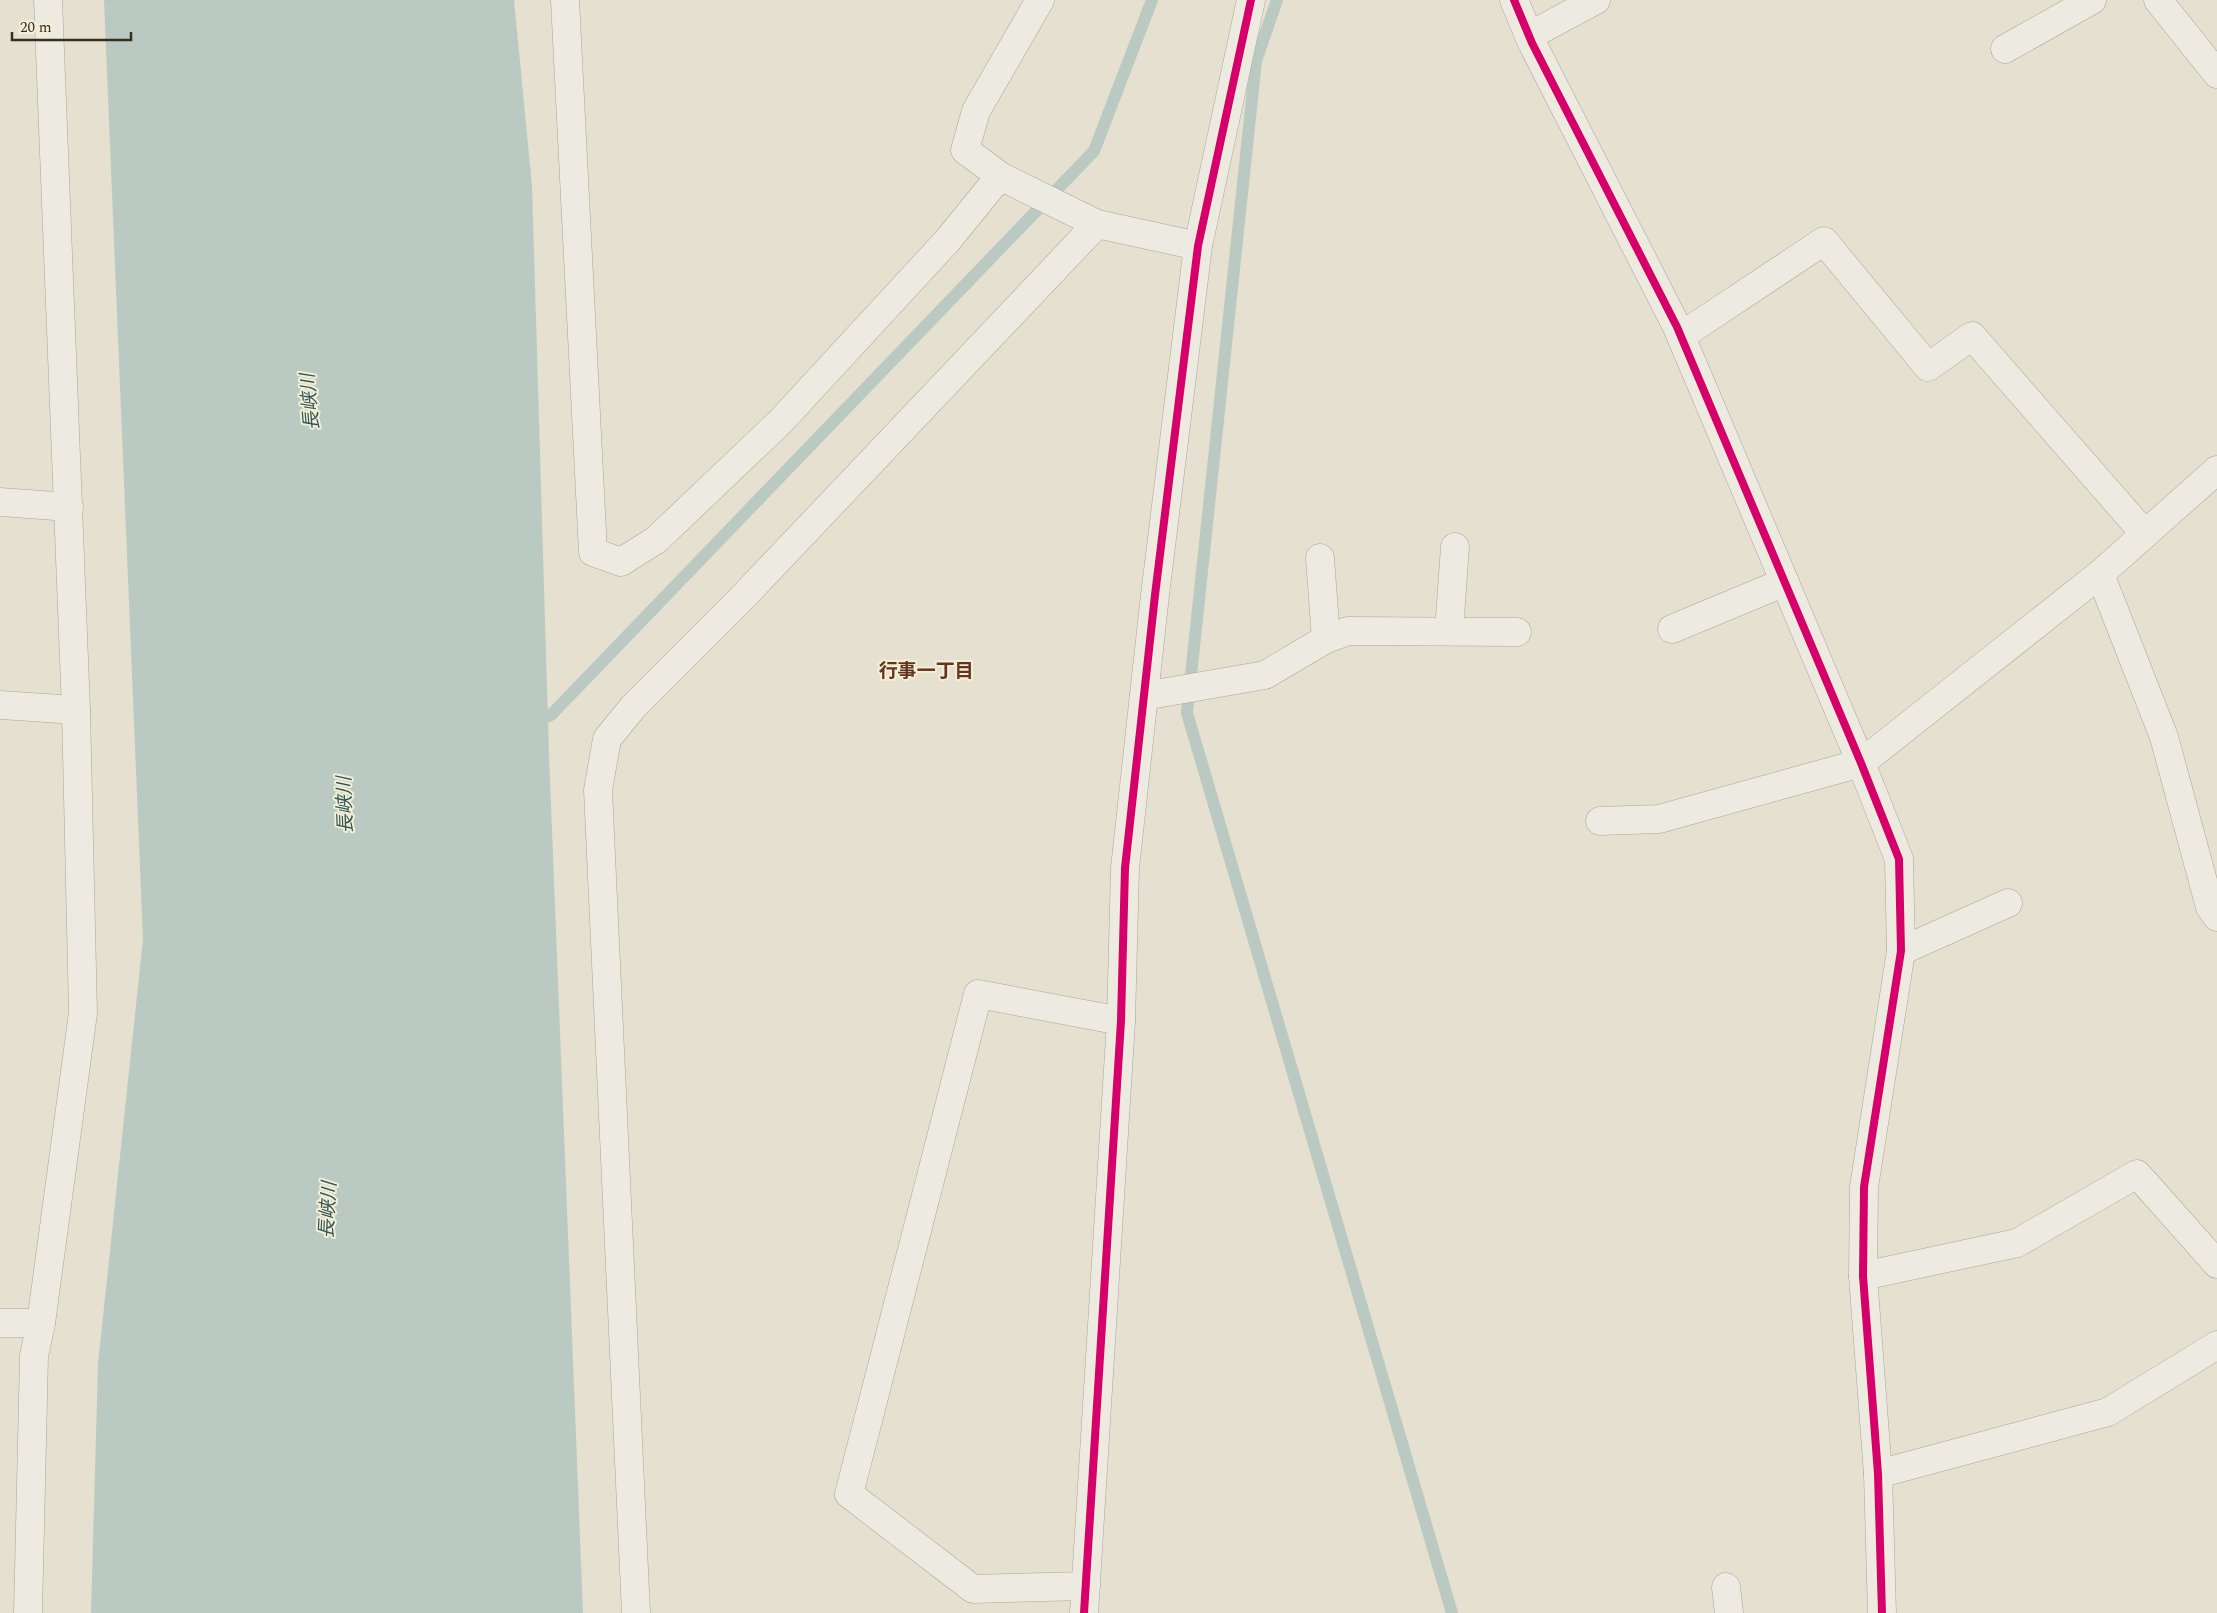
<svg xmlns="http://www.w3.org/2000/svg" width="2217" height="1613" viewBox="0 0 2217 1613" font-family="Spectral,'Noto Sans JP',serif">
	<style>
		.water { fill: #bacac2 }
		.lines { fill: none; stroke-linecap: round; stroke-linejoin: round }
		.stream { stroke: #bacac2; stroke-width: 12 }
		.minor-casing { stroke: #aaa598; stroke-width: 29 }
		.minor { stroke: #edeae1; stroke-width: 28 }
		.cycleway-casing { stroke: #f4eed6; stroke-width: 11 }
		.cycleway { stroke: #d6006c; stroke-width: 8 }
		.labels { text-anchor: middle; stroke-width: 4; stroke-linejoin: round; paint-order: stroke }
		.water-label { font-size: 19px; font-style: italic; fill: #305657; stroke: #f4eed6 }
		.neighbourhood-label { font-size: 19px; font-weight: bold; fill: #633521; stroke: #f4eed6 }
	</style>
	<rect width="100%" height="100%" fill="#e5e0cf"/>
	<polygon class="water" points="104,0 514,0 532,186 549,755 583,1613 91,1613 98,1364 143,939"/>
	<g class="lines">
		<g class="stream">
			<polyline points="1277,0 1256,61 1187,713 1452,1613"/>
			<polyline points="532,723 551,715 1094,151 1152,0"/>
		</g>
		<g class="minor-casing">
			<g id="minor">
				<polyline points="565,0 593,552 621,562 656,540 781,421 947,241 1000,176"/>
				<polyline points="1040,0 976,111 965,150 1000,176 1097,224 1198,246"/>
				<polyline points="1514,0 1532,43 1677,327 1861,763 1899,859 1901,951 1864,1187 1863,1276 1878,1474 1882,1613"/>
				<polyline points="2158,0 2217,74"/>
				<polyline points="1529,36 1596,0"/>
				<polyline points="2005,49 2092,0"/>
				<polyline points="1681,336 1824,241 1928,367 1972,336 2145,534"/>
				<polyline points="0,502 69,507"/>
				<polyline points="2100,574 2164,737 2210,907 2217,917"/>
				<polyline points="1672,629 1785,582"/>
				<polyline points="1449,631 1455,547"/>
				<polyline points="1326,639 1348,631 1517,632"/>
				<polyline points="1144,696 1265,675 1326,639 1320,558"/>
				<polyline points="0,705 76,710"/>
				<polyline points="1600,821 1659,819 1861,763 2100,574 2217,470"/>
				<polyline points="1901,951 2008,903"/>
				<polyline points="1863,1276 2017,1243 2137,1174 2217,1264"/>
				<polyline points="0,1323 41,1323"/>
				<polyline points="1878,1474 2108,1412 2217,1345"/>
				<polyline points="1086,1586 973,1589 849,1494 978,994 1121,1021"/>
				<polyline points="1726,1587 1729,1613"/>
				<polyline points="28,1613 34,1356 41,1323 83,1013 76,710 48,0"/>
				<polyline points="636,1613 598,790 607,739 633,707 742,598 1097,224"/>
				<polyline points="1084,1613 1121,1021 1125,868 1155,595 1198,246 1251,0"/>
			</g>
		</g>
		<use href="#minor" class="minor"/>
		<g class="cycleway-casing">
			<g id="cycleway">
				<polyline points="1514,0 1532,43 1677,327 1861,763 1899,859 1901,951 1864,1187 1863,1276 1878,1474 1882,1613"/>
				<polyline points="1084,1613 1121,1021 1125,868 1155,595 1198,246 1251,0"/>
			</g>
		</g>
		<use href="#cycleway" class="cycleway"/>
	</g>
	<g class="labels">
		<g class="water-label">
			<text transform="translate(309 402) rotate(-95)" y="7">長峡川</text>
			<text transform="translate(344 805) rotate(-92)" y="7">長峡川</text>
			<text transform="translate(327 1210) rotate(-87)" y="7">長峡川</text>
		</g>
		<g class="neighbourhood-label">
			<text x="926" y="677">行事一丁目</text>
		</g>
	</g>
	<path d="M12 32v8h119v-8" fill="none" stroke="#382e20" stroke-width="2.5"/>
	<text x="20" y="32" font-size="15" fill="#382e20" stroke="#f4eed6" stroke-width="4" paint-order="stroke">20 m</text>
</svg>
